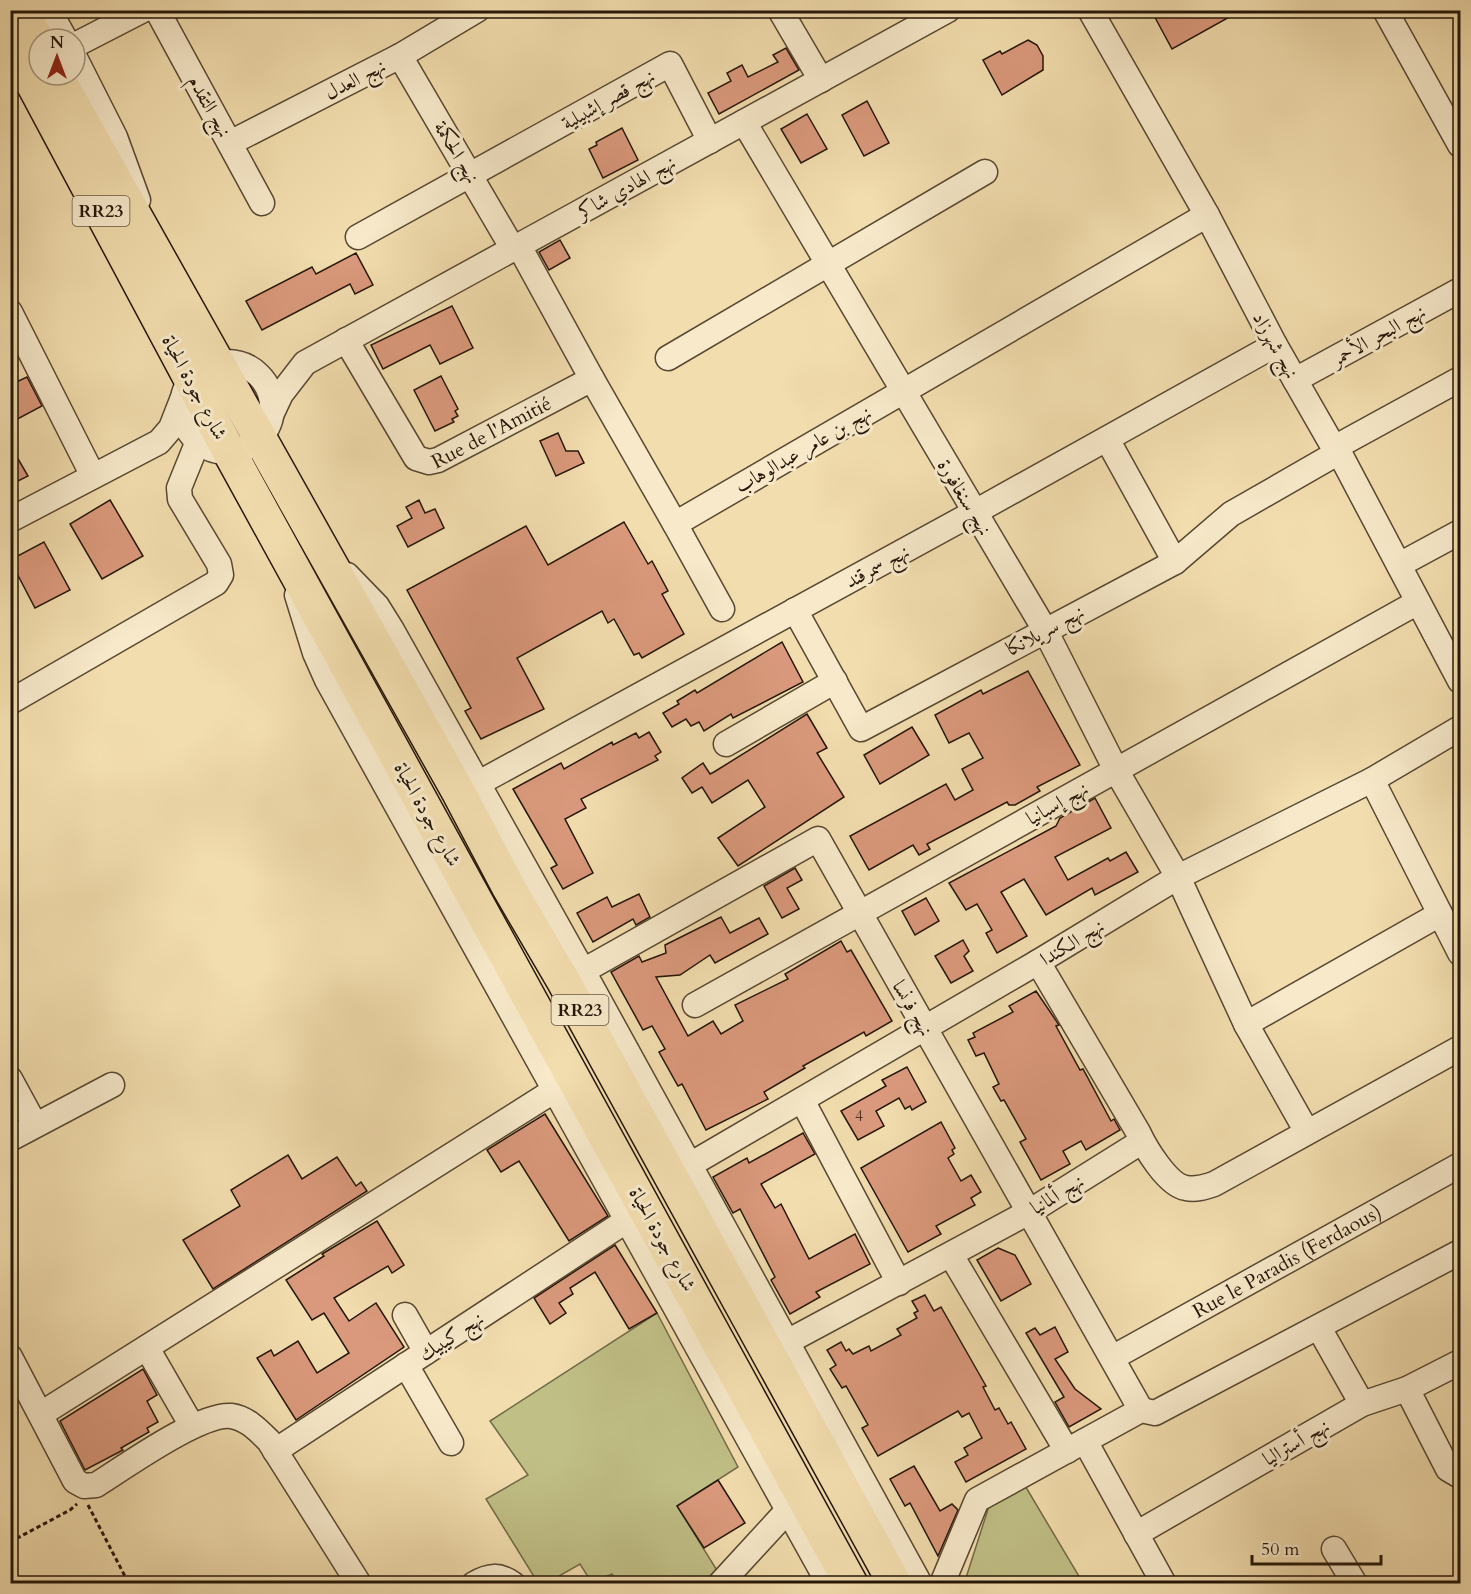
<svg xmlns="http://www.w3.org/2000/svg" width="1471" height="1594" viewBox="0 0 1471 1594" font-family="Cardo,Amiri,serif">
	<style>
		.green { fill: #c0bf86; stroke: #726a48; stroke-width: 1.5 }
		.building { fill: #da997c; stroke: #251609; stroke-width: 1.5 }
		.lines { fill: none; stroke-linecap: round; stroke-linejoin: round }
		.minor-casing { stroke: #584832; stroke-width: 27 }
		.highway-casing { stroke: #251609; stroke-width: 36 }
		.path { stroke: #251609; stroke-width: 3; stroke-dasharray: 4.5 3; stroke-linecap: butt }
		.minor { stroke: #f7e9ca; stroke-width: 24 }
		.highway { stroke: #f2ddae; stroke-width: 33 }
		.labels { text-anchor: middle; stroke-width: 6; stroke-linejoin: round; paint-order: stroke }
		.number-label { font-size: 16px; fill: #523726 }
		.shield { fill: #f7e9ca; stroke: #645543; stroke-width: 1.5 }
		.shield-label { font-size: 18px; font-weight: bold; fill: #251609 }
		.street-label { font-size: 20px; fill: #251609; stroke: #f7e9ca }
	</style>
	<rect width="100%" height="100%" fill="#f2ddae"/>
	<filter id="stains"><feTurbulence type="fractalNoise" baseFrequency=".00333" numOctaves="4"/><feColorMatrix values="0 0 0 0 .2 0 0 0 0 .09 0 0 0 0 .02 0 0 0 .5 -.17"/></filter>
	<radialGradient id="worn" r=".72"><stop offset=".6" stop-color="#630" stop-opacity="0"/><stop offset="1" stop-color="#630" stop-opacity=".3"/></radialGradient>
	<g class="green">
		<polygon points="657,1313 738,1467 677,1506 718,1572 707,1583 618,1583 612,1574 592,1583 580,1564 547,1583 538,1583 486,1499 528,1475 490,1421"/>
		<polygon points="1024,1484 1083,1583 964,1584 990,1503"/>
	</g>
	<g class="building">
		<polygon points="1151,10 1242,10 1172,49"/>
		<polygon points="1028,40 1037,45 1043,56 1043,70 1002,95 983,60 1000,51 1002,54"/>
		<polygon points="786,48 799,70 719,114 708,93 731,81 727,73 742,65 748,77 778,62 773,55"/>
		<polygon points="867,101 889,143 864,156 842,115"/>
		<polygon points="807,114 827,149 801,163 781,129"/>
		<polygon points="622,128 638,160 603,178 589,149 597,145 596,142"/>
		<polygon points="560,240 570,258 549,270 539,252"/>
		<polygon points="356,253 373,285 355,294 350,284 262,330 246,301 312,267 316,274"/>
		<polygon points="452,306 473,348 440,364 430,345 383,369 371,345"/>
		<polygon points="441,376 458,409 455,411 458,416 452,419 454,422 435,431 414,390"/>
		<polygon points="27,377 42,406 10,423 10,385"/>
		<polygon points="558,433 566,451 578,451 584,463 556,476 540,441"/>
		<polygon points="10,445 28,476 10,485"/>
		<polygon points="110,500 143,556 102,579 70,524"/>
		<polygon points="419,500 425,513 435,509 444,528 408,547 397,526 412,518 406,507"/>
		<polygon points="624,522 648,564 652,561 668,591 662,594 684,634 642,658 639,653 634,655 614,619 608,623 602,611 517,658 544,709 481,739 465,711 471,708 407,590 526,526 548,565"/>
		<polygon points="44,542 70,590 35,608 10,560"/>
		<polygon points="782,642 803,682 733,718 731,714 704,731 699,722 691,726 686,719 672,727 663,713 679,704 677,701 695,690 697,693"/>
		<polygon points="1028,671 1080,765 1037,787 1040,791 1015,805 1009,805 1007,802 927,844 930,849 919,855 913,845 869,870 850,836 946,784 955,800 973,790 962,769 983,758 969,733 949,743 935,715 981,690 983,694"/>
		<polygon points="807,714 827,748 817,753 844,797 738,866 718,838 765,807 748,780 712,803 702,787 692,793 682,778 703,763 710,774 714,772"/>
		<polygon points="912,727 929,755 880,784 864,755"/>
		<polygon points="649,732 661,752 655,756 658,760 581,799 586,808 565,819 593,873 563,889 551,868 557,865 513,789 561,763 564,769 612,742 613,745 636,733 639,738"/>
		<polygon points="1095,798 1111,828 1055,857 1068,880 1108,858 1110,861 1126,852 1138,872 1095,895 1092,888 1046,915 1024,879 1001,892 1027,936 997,953 986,933 992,930 977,904 966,910 949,883 1056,826 1060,818"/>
		<polygon points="795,868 802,880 787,888 799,909 782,918 764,886"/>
		<polygon points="639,894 650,917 636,925 633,919 593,942 577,913 607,897 612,907"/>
		<polygon points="926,898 939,921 915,935 902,911"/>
		<polygon points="721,917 730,933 759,918 768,934 715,963 710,955 680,975 656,977 688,1036 713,1021 721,1034 743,1021 735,1005 788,979 785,974 841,941 847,952 851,950 892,1021 866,1036 864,1032 803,1066 805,1068 764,1092 768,1099 706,1130 682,1084 678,1086 659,1052 665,1049 652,1026 643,1030 611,972 639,956 642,962 666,953 665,945"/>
		<polygon points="963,940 969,951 964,956 973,971 951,983 935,956"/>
		<polygon points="1036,991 1059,1025 1056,1026 1080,1070 1083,1069 1111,1121 1114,1119 1120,1130 1086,1150 1081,1141 1063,1151 1070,1164 1041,1180 1020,1142 1026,1139 1004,1100 1001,1101 993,1087 999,1084 984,1053 976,1056 968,1040 975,1037 973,1033 1013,1012 1009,1006"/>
		<polygon points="907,1067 926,1102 912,1110 910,1106 905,1109 899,1098 876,1111 884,1126 858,1140 841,1111 886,1086 882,1080"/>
		<polygon points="545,1114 608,1216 569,1241 519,1161 501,1172 487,1150"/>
		<polygon points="941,1122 955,1148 952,1150 954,1154 948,1158 961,1181 971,1175 981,1192 971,1198 975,1205 936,1226 941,1234 908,1252 861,1168"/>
		<polygon points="803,1133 815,1154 761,1184 775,1208 781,1204 809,1259 855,1234 870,1264 816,1292 820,1297 790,1314 771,1280 775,1277 740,1209 733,1213 713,1177 747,1158 749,1163"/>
		<polygon points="288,1155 302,1179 337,1157 356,1186 361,1182 367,1191 213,1289 183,1240 240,1206 231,1190"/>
		<polygon points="377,1221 404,1265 392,1273 388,1266 334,1298 349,1321 376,1303 404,1347 296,1420 257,1358 271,1350 274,1356 298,1341 317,1373 349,1353 324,1313 312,1320 286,1280 324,1256 322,1254"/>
		<polygon points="615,1245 657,1313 629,1329 595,1272 570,1288 573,1294 559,1303 566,1313 550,1324 534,1298"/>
		<polygon points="998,1248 1015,1255 1031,1284 1001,1301 977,1260"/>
		<polygon points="925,1295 934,1311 941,1307 986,1386 983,1387 995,1410 999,1408 1008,1424 1011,1422 1026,1449 966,1482 955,1462 968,1455 964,1448 982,1438 969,1413 962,1417 958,1411 878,1456 862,1428 868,1425 846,1386 842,1388 830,1369 836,1365 827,1350 841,1342 846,1351 849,1349 853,1354 869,1346 871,1351 901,1335 897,1329 917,1318 914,1313 918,1311 912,1301"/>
		<polygon points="1055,1327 1068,1352 1055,1359 1075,1389 1101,1409 1069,1427 1055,1402 1064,1397 1026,1333 1035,1328 1040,1335"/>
		<polygon points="143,1369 157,1395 147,1401 158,1422 147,1428 149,1432 121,1448 123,1450 85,1470 60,1421"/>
		<polygon points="914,1466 940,1511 952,1504 958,1510 938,1556 910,1503 905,1506 890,1479"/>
		<polygon points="718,1480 745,1523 704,1548 677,1506"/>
	</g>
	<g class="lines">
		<g class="minor-casing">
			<g id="minor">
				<polyline points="49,10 65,39"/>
				<polyline points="157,10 262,203"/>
				<polyline points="780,10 821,80"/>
				<polyline points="1090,10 1207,215 1275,345 1334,448 1339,452 1460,681"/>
				<polyline points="1385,10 1460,145"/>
				<polyline points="75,45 143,10"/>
				<polyline points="400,56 513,249"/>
				<polyline points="75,58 115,137 138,200"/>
				<polyline points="744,122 1045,630 1116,770 1178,877 1246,1024 1307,1132"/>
				<polyline points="230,143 400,56 477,10"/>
				<polyline points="358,237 670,64 710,141"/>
				<polyline points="519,246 592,379 675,524 1207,215"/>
				<polyline points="10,312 93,476"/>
				<path id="s1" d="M346,340L416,458L429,462L438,460L592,379"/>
				<polyline points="668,358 985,172"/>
				<circle cx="227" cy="407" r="45"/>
				<polyline points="1295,380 1460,290"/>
				<polyline points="273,411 281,394 305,363 948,10"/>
				<polyline points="1107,439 1175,562"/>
				<polyline points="1334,448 1460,379"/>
				<polyline points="10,520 159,442 171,428 182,400"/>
				<polyline points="675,524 722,609"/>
				<polyline points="1399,565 1460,532"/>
				<polyline points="347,575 377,606 392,630 583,971 920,1584"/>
				<polyline points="297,595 315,653 327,680 829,1584"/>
				<polyline points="795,610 861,729 1175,562 1231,514 1339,452"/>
				<polyline points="10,702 216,583 221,575 219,564 180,499 179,488 196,446"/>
				<polyline points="726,744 835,681"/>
				<polyline points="1372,780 1460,953"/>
				<polyline points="477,784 975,512 1275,345"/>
				<path d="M1038,962L1138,1132C1145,1147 1167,1185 1186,1188C1196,1190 1205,1187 1214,1184L1460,1048"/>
				<polyline points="583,971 818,839 1141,1410"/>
				<polyline points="695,1005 1418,602"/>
				<polyline points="1246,1024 1440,914"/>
				<polyline points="10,1079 35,1125"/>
				<polyline points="802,1100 899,1283"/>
				<polyline points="10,1139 112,1085"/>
				<polyline points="688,1166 1038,962 1178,877 1372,780 1460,728"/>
				<polyline points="951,1255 1067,1451"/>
				<polyline points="405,1315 426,1352"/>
				<polyline points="1319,1328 1362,1404"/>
				<polyline points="787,1342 1029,1212 1141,1142"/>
				<polyline points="147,1348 192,1426"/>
				<path d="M10,1357L75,1481L84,1486L96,1485C125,1467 200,1413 231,1416C247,1418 259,1431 269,1441L359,1584"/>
				<path id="s2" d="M1112,1358L1460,1165"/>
				<polyline points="406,1365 451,1443"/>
				<polyline points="1407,1389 1448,1469 1460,1476"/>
				<polyline points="41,1414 555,1090"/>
				<polyline points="1085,1441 1164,1584"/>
				<polyline points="275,1451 626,1221"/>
				<polyline points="1136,1534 1362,1404 1407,1389 1460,1362"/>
				<polyline points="1334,1549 1355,1584"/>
				<path d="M474,1584C489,1575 499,1574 513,1584"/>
				<polyline points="720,1584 788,1510"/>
				<polyline points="942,1584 977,1500 1141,1410 1155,1413 1460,1252"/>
			</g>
		</g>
		<g class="highway-casing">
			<g id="highway">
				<polyline points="21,10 39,43"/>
				<polyline points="10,41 230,453 851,1584"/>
				<polyline points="56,75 459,793 509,888 564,982 895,1584"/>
			</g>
		</g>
		<g class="path">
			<polyline points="88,1505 129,1584"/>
			<polyline points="10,1542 70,1510 77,1504"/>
		</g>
		<use href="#minor" class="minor"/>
		<use href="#highway" class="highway"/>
	</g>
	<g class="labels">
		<g class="number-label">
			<text x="859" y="1121">4</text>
		</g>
		<g class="shield">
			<rect x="72.5" y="196" width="57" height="30" rx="4.5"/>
			<rect x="551.5" y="995" width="57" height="30" rx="4.5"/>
		</g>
		<g class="shield-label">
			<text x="101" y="217">RR23</text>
			<text x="580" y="1016">RR23</text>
		</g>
		<g class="street-label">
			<text transform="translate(355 79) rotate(-27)" y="7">نهج العدل</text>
			<text transform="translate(608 99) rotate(-29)" y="7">نهج قصر إشبيلية</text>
			<text transform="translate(210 106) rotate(61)" y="7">نهج التقدم</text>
			<text transform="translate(457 152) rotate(59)" y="7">نهج الحكمة</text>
			<text transform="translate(626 187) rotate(-29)" y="7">نهج الهادي شاكر</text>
			<text transform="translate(1378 335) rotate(-29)" y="7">نهج البحر الأحمر</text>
			<text transform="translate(1276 345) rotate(61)" y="7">نهج شهرزاد</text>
			<text transform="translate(195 387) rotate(62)" y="7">شارع جودة الحياة</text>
			<text dy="7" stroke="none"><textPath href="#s1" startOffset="220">Rue de l'Amitié</textPath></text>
			<text transform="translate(803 449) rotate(-30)" y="7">نهج بن عامر عبدالوهاب</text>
			<text transform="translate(965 497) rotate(59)" y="7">نهج سنغافورة</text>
			<text transform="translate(877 566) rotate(-28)" y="7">نهج سمرقند</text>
			<text transform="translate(1045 630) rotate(-28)" y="7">نهج سريلانكا</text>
			<text transform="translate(1057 803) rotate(-29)" y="7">نهج إسبانيا</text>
			<text transform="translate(428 814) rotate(61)" y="7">شارع جودة الحياة</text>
			<text transform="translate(1072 942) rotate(-31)" y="7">نهج الكندا</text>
			<text transform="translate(913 1008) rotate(60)" y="7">نهج فرنسا</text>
			<text transform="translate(1057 1194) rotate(-31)" y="7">نهج ألمانيا</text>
			<text transform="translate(663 1239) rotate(61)" y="7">شارع جودة الحياة</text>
			<text dy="7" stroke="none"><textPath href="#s2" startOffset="200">Rue le Paradis (Ferdaous)</textPath></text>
			<text transform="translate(451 1336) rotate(-33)" y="7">نهج كيبيك</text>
			<text transform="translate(1296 1442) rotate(-30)" y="7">نهج أستراليا</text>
		</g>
	</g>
	<rect width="1471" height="1594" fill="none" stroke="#f2ddae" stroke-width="36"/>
	<rect x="12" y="12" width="1447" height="1570" fill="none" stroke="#251609" stroke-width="3"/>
	<rect x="18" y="18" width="1435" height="1558" fill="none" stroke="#251609" stroke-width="1.5"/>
	<g transform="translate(57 57)"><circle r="28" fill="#f7e9ca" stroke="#a3957d" stroke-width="1.5"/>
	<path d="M0-4.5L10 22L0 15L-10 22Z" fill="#8f2418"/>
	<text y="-9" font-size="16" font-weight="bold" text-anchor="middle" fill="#251609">N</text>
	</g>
	<path d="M1252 1555v9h129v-9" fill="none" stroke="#251609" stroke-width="3"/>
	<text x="1261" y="1555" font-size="18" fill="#251609" stroke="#f7e9ca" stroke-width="4.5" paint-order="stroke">50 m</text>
	<rect width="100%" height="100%" filter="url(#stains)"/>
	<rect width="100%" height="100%" fill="url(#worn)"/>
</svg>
